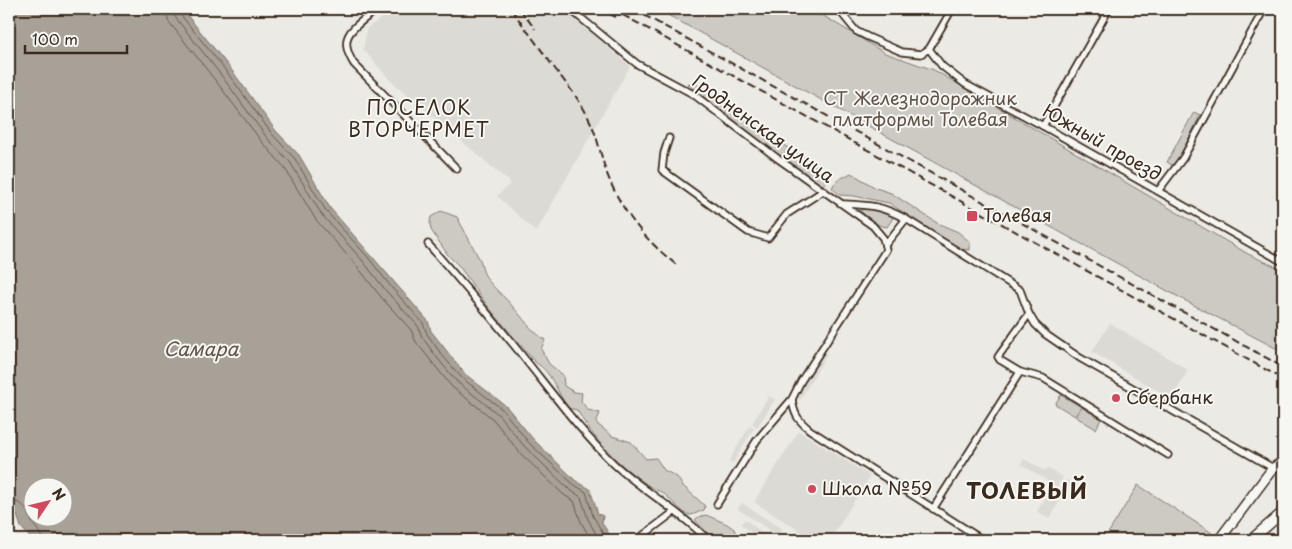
<svg xmlns="http://www.w3.org/2000/svg" width="1292" height="549" viewBox="0 0 1292 549" font-family="'Playpen Sans',sans-serif">
	<style>
		.built { fill: #dcdad4 }
		.green { fill: #cdcac4; stroke: #847a71 }
		.water { fill: #a8a198; stroke: #7c7167; fill-rule: evenodd }
		.lines { fill: none; stroke-linecap: round; stroke-linejoin: round }
		.shore { stroke: #675a4f; stroke-width: 1 }
		.minor-casing { stroke: #3b2a1e; stroke-width: 9 }
		.primary-casing { stroke: #3b2a1e; stroke-width: 12 }
		.minor { stroke: #f6f6f2; stroke-width: 5.5 }
		.primary { stroke: #f6f6f2; stroke-width: 9 }
		.rail { stroke: #3b2a1e; stroke-width: 2; stroke-dasharray: 8 4; stroke-linecap: butt }
		.poi-dot { fill: #d1495b; stroke: #f6f6f2; stroke-width: 2 }
		.labels { text-anchor: middle; stroke-width: 4; stroke-linejoin: round; paint-order: stroke }
		.park-label { font-size: 18px; fill: #605248; stroke: #f6f6f2 }
		.street-label { font-size: 18px; fill: #3b2a1e; stroke: #f6f6f2 }
		.poi-label { font-size: 18px; fill: #3b2a1e; stroke: #f6f6f2; text-anchor: start }
		.neighbourhood-label { font-size: 19px; letter-spacing: 1px; fill: #3b2a1e; stroke: #f6f6f2 }
		.water-label { font-size: 19px; font-style: italic; fill: #615449; stroke: #f6f6f2 }
		.district-label { font-size: 22px; font-weight: bold; letter-spacing: 1px; fill: #3b2a1e; stroke: #f6f6f2 }
	</style>
	<rect width="100%" height="100%" fill="#ebeae5"/>
	<filter id="ink" filterUnits="userSpaceOnUse"><feTurbulence type="fractalNoise" baseFrequency=".02" numOctaves="2"/><feDisplacementMap in="SourceGraphic" scale="10" xChannelSelector="R" yChannelSelector="G"/><feConvolveMatrix kernelMatrix="1 2 1 2 8 2 1 2 1" color-interpolation-filters="sRGB"/></filter>
	<g filter="url(#ink)">
		<g class="built">
			<polygon points="395,9 563,9 630,66 536,232 497,196 511,183 390,80 363,49 367,28"/>
			<polygon points="1110,323 1188,370 1172,399 1092,352"/>
			<polygon points="824,352 827,354 800,400 796,397"/>
			<polygon points="769,396 775,400 757,427 752,423"/>
			<polygon points="750,425 754,428 733,463 729,461"/>
			<polygon points="799,431 870,476 830,540 814,540 754,502"/>
			<polygon points="1024,459 1045,471 1047,468 1063,477 1057,487 1021,464"/>
			<polygon points="1066,480 1071,483 1049,519 1037,511 1051,489 1057,493"/>
			<polygon points="742,503 782,529 778,536 738,509"/>
			<polygon points="745,519 771,540 761,540 741,524"/>
		</g>
		<g class="green">
			<polygon points="657,9 812,9 885,53 934,70 1248,254 1283,270 1283,352 1186,301 1069,237"/>
			<polygon points="687,83 698,85 760,130 821,169 827,175 827,181 823,185 818,184 733,121"/>
			<polygon points="1194,112 1200,115 1180,157 1173,166 1167,162"/>
			<polygon points="851,173 876,188 891,193 937,223 958,232 970,242 970,250 959,249 889,203 854,196 840,195 832,188 834,184 838,180"/>
			<path d="M865,208L887,212L893,218L887,227C876,226 867,218 860,210Z"/>
			<path d="M441,211L457,217L481,262C483,282 500,291 512,306C525,320 528,328 545,340L541,349L549,364L563,375L564,386L574,392L582,393L581,401L588,410L600,413L596,423L612,436L631,442L646,459L656,458L664,470L677,477L682,485L705,506L704,510C700,511 694,515 690,515C683,515 669,497 663,493C658,490 653,489 649,486C620,466 594,441 577,410L568,408C557,392 552,372 535,362L489,308L459,266L448,255L431,230L430,223L431,217Z"/>
			<polygon points="1061,395 1081,407 1075,416 1055,404"/>
			<polygon points="1081,407 1101,419 1096,429 1076,417"/>
			<polygon points="1138,485 1212,533 1207,540 1104,540"/>
			<polygon points="706,515 727,524 734,529 738,540 714,540 695,520 698,517"/>
		</g>
		<path class="water" d="M9,9H182L230,68L276,131L299,155L330,208L428,321L431,331L465,374L506,406L533,439L576,481L590,489L598,514L603,516L602,523L613,540H32L21,527L17,515L9,511ZM32,486H62V516H32Z"/>
		<g class="lines">
			<g class="shore">
				<polyline points="165,9 169,22 215,80 262,142 284,167 316,220 356,265 381,297 411,330 416,342 452,387 493,419 520,453 564,495 574,501 581,522 591,540"/>
				<polyline points="173,9 175,17 221,75 267,138 290,162 322,215 362,260 387,292 418,326 422,337 438,359 457,382 498,414 525,447 569,489 581,497 588,519 599,540"/>
				<polyline points="179,9 180,14 226,71 272,134 295,159 326,211 367,256 392,288 423,323 427,334 442,355 462,378 502,409 529,443 573,484 586,492 593,516 607,540"/>
				<path d="M9,501C26,502 25,509 32,522C36,529 41,532 42,540"/>
			</g>
			<g class="minor-casing">
				<g id="minor">
					<path d="M377,9C356,27 335,34 354,64L457,169"/>
					<polyline points="570,9 637,64 693,94 777,158 873,226 883,238 886,250 801,381 792,399 757,440 717,504"/>
					<polyline points="838,9 856,31 868,37 902,52 921,54 929,49"/>
					<polyline points="929,49 942,66 965,84 1043,126 1283,262"/>
					<polyline points="929,49 952,9"/>
					<polyline points="1043,126 1109,9"/>
					<polyline points="669,138 664,153 662,170 748,232 768,238 787,214 823,191"/>
					<polyline points="1158,191 1183,158 1264,9"/>
					<path d="M844,204C871,205 882,206 906,219L1020,290L1029,314L1035,324L1045,334L1080,358L1273,468"/>
					<path d="M428,244C462,283 496,322 528,363C555,397 582,433 614,464C643,491 680,511 708,540"/>
					<polyline points="885,245 906,219"/>
					<polyline points="1029,314 1000,354 998,357 1000,360 1020,372 1043,378 1168,455"/>
					<path d="M792,399C794,415 798,420 810,430L983,540"/>
					<polyline points="933,509 1020,372"/>
					<polyline points="637,540 674,512"/>
				</g>
			</g>
			<g class="primary-casing">
				<g id="primary">
					<polyline points="1219,540 1273,468 1283,462"/>
					<polyline points="1251,540 1283,512"/>
				</g>
			</g>
			<use href="#minor" class="minor"/>
			<use href="#primary" class="primary"/>
			<g class="rail">
				<path d="M511,9C526,29 541,50 556,70C567,85 580,100 588,117C597,134 600,153 606,171C621,212 645,240 679,267"/>
				<polyline points="520,9 535,29"/>
				<polyline points="600,9 616,17"/>
				<polyline points="612,9 1283,379"/>
				<polyline points="633,9 1283,367"/>
			</g>
		</g>
	</g>
	<g class="poi-dot">
		<rect x="966" y="210" width="12" height="12" rx="2.5"/>
		<circle cx="1116" cy="398" r="5"/>
		<circle cx="812" cy="489" r="5"/>
	</g>
	<g class="labels">
		<g class="park-label">
			<text x="920" y="105">СТ Железнодорожник<tspan x="920" dy="21">платформы Толевая</tspan></text>
		</g>
		<g class="street-label">
			<text transform="translate(763 129) rotate(36)" y="6">Гродненская улица</text>
			<text transform="translate(1102 143) rotate(30)" y="6">Южный проезд</text>
		</g>
		<g class="poi-label">
			<text x="983" y="222">Толевая</text>
			<text x="1126" y="404">Сбербанк</text>
			<text x="822" y="495">Школа №59</text>
		</g>
		<g class="neighbourhood-label">
			<text x="419" y="115">ПОСЕЛОК<tspan x="419" dy="22">ВТОРЧЕРМЕТ</tspan></text>
		</g>
		<g class="water-label">
			<text x="201" y="356">Самара</text>
		</g>
		<g class="district-label">
			<text x="1027" y="499">ТОЛЕВЫЙ</text>
		</g>
	</g>
	<rect width="1292" height="549" fill="none" stroke="#f6f6f2" stroke-width="30"/>
	<rect x="15" y="15" width="1262" height="519" fill="none" stroke="#3b2a1e" stroke-width="2" filter="url(#ink)"/>
	<g transform="translate(48 502) rotate(55)"><circle r="24" fill="#f6f6f2" stroke="#aba49d"/>
	<path d="M0-4L9 19L0 12L-9 19Z" fill="#d1495b"/>
	<text y="-8" font-size="14" font-weight="bold" text-anchor="middle" fill="#3b2a1e">N</text>
	</g>
	<path d="M25 45v8h102v-8" fill="none" stroke="#3b2a1e" stroke-width="2.5"/>
	<text x="32" y="45" font-size="15" fill="#3b2a1e" stroke="#f6f6f2" stroke-width="4" paint-order="stroke">100 m</text>
</svg>
